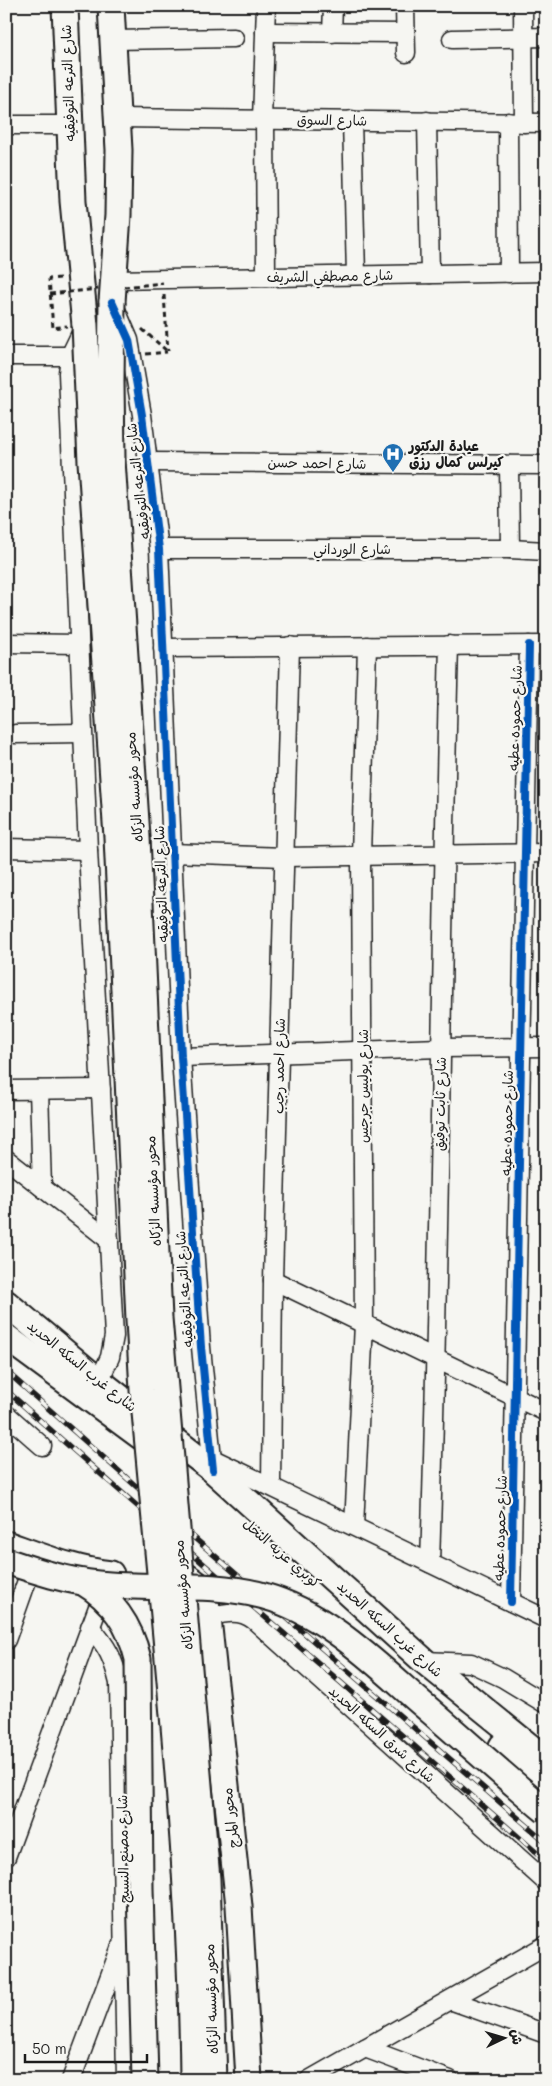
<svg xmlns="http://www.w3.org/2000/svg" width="552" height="2086" viewBox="0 0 552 2086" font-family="Mali,'Playpen Sans Arabic',sans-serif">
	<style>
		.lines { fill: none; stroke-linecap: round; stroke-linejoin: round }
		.street-casing { stroke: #1c1c1c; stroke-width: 21 }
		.secondary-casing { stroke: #1c1c1c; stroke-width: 29 }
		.path { stroke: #1c1c1c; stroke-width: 3; stroke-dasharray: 5 4; stroke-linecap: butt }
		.street { stroke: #f6f6f2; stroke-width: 18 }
		.secondary { stroke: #f6f6f2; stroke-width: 25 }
		.rail-casing { stroke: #1c1c1c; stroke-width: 5.5 }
		.rail { stroke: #f6f6f2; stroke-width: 4; stroke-dasharray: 11; stroke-linecap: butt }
		.secondary-bridge-casing { stroke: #1c1c1c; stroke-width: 29; stroke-linecap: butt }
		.path-bridge { stroke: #1c1c1c; stroke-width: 3; stroke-dasharray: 5 4; stroke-linecap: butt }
		.secondary-bridge { stroke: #f6f6f2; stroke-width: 25 }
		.cycleway-casing { stroke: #f6f6f2; stroke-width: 11 }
		.cycleway { stroke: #0057b8; stroke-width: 8 }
		.labels { text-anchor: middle; stroke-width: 4.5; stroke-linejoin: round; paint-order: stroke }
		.street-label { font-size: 14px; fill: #1c1c1c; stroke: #f6f6f2 }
		.poi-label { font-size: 14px; font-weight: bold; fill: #1c1c1c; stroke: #f6f6f2; text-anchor: start }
	</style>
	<rect width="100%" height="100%" fill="#f6f6f2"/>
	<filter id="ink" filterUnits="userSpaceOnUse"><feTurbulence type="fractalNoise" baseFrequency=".02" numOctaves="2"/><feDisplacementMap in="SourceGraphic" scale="10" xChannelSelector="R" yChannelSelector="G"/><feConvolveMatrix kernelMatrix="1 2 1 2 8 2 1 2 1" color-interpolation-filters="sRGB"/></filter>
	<g filter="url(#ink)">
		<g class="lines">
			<g class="street-casing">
				<g id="street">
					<polyline points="405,6 406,53"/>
					<polyline points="523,6 524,123"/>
					<polyline points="265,32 405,33"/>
					<polyline points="332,33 333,6"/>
					<polyline points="452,39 546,37"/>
					<polyline points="113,40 234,38"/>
					<polyline points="117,118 546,123"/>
					<polyline points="262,119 266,6"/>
					<polyline points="265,119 266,277"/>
					<polyline points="352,120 356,275"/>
					<polyline points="427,121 430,274"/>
					<polyline points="508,122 509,273"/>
					<polyline points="6,125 70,125"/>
					<polyline points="115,280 546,272"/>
					<polyline points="114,305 129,340 142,415 159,549 181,1057 201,1347 213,1470"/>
					<polyline points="84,327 70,356 68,373 88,850 114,1336 110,1357 99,1381"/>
					<polyline points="6,356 70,356"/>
					<polyline points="148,462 546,465"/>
					<polyline points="509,465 510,549"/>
					<polyline points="159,549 510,549 546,551"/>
					<polyline points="6,643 78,644"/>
					<polyline points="163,648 546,645"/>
					<polyline points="15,734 82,733"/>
					<polyline points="6,848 88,850"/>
					<polyline points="172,853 284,857 546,853"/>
					<polyline points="181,1057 440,1048 546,1047"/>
					<polyline points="6,1090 101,1089"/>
					<polyline points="39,1090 42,1187"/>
					<polyline points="6,1159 109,1240"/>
					<polyline points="273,1280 546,1412"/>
					<polyline points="6,1414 42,1446"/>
					<polyline points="211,1458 546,1619"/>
					<polyline points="271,1486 273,1280 290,646"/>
					<polyline points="354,1526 364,1324 361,856 367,646"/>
					<path d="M430,1563C440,1257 441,951 449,645"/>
					<path d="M511,1602C519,1283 520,964 529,645"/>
					<path d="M208,1617C225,1613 239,1609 254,1620L546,1882"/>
					<path d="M90,1627C108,1647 113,1658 119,1683L126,2080"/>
					<polyline points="6,1640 35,1558"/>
					<polyline points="424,1661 471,1663 503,1678 546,1704"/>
					<polyline points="6,1857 105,1588"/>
					<polyline points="450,2000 546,2034"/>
					<polyline points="365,2048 450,2080"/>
					<polyline points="71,2080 120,1949"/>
					<polyline points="309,2080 546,1945"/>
				</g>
			</g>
			<g class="secondary-casing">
				<g id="secondary">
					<polyline points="65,6 73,201 85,325"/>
					<polyline points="111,6 119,150 118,215 112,302"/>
					<polyline points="6,1303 99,1381 213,1470 424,1661 546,1760"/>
					<polyline points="6,1337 162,1452"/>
					<path d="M6,1544C41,1556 74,1570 111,1574"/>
					<polyline points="186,1576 200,1586 206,1600 239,1906 249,2080"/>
					<polyline points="502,1746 546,1783"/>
				</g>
			</g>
			<g class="path">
				<polyline points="60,278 49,279 53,328 67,326"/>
				<polyline points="164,295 168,351"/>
				<polyline points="142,329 168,352"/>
				<polyline points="146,354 167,352"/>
			</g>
			<use href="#street" class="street"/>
			<use href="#secondary" class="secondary"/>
			<g class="rail-casing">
				<g id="rail">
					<polyline points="6,1371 199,1542 546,1842"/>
					<path d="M6,1390C184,1550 367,1703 546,1861"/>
				</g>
			</g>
			<use href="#rail" class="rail"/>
			<g class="secondary-bridge-casing">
				<g id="secondary-bridge">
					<polyline points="112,302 111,381 112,460 137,837 159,1318 207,1879 214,2080"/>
					<path d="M85,325L91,462L117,837L139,1320L143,1390C163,1619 191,1849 193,2080"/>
					<path d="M6,1561C36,1571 67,1581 98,1584C153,1590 209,1581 264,1596C325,1613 373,1661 420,1702C462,1738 503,1775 546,1811"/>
					<path d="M83,1582C113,1600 130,1625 138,1659L140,1888L145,2080"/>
				</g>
			</g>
			<g class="path-bridge">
				<polyline points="124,287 163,283"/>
				<polyline points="50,294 98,289"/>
			</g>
			<use href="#secondary-bridge" class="secondary-bridge"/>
			<g class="cycleway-casing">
				<g id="cycleway">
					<polyline points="112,302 129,340 142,415 159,549 181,1057 201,1347 213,1470"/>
					<path d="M511,1602C519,1283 520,964 529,645"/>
				</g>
			</g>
			<use href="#cycleway" class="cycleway"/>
		</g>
	</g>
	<defs>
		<g id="hospital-pin" transform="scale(1.125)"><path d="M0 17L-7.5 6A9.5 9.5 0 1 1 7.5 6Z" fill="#1f6fb2" stroke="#f6f6f2"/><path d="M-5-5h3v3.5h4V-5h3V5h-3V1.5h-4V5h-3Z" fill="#fff"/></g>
	</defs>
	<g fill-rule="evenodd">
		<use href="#hospital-pin" x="393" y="454"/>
	</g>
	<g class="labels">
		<g class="street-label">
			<text transform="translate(68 83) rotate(-92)" y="5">شارع الترعه التوفيقيه</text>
			<text transform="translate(332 120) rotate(1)" y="5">شارع السوق</text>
			<text transform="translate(330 276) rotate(-1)" y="5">شارع مصطفي الشريف</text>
			<text transform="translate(317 463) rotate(1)" y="5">شارع احمد حسن</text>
			<text transform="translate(138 481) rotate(-97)" y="5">شارع الترعه التوفيقيه</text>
			<text x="352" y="554">شارع الورداني</text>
			<text transform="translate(515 718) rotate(-88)" y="5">شارع حموده عطيه</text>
			<text transform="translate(134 787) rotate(-94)" y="5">محور مؤسسه الزكاه</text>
			<text transform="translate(161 884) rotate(-92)" y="5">شارع الترعه التوفيقيه</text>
			<text transform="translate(279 1066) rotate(-89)" y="5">شارع احمد رجب</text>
			<text transform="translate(363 1086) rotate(-90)" y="5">شارع بوليس جرجس</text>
			<text transform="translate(440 1104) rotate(-89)" y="5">شارع ثابت توفيق</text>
			<text transform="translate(507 1123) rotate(-89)" y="5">شارع حموده عطيه</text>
			<text transform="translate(153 1191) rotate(-93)" y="5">محور مؤسسه الزكاه</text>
			<text transform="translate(184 1289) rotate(-94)" y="5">شارع الترعه التوفيقيه</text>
			<text transform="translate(82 1366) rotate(39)" y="5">شارع غرب السكه الحديد</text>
			<text transform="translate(500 1528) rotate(-88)" y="5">شارع حموده عطيه</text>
			<text transform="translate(282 1553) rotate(41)" y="5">كوبري عزبه النخل</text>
			<text transform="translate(183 1595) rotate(-95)" y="5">محور مؤسسه الزكاه</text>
			<text transform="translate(390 1629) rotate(42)" y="5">شارع غرب السكه الحديد</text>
			<text transform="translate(382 1734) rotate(42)" y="5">شارع شرق السكه الحديد</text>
			<text transform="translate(230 1818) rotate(-96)" y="5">محور المرج</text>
			<text transform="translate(123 1849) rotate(-91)" y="5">شارع مصنع النسيج</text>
			<text transform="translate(211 1999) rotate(-92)" y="5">محور مؤسسه الزكاه</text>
		</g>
		<g class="poi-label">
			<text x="409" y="451">عيادة الدكتور<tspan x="409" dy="16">كيرلس كمال رزق</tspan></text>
		</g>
	</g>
	<rect width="552" height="2086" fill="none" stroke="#f6f6f2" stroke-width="25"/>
	<rect x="12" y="12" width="527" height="2061" fill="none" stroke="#1c1c1c" stroke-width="2" filter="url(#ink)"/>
	<g transform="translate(504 2038) rotate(85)" stroke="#f6f6f2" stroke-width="4" paint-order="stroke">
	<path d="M0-4L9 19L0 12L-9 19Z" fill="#1c1c1c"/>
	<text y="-8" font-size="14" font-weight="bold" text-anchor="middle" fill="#1c1c1c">ش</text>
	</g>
	<path d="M25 2054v8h122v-8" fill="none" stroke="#1c1c1c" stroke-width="2.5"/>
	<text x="32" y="2054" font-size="15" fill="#1c1c1c" stroke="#f6f6f2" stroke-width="4" paint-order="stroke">50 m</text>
</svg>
